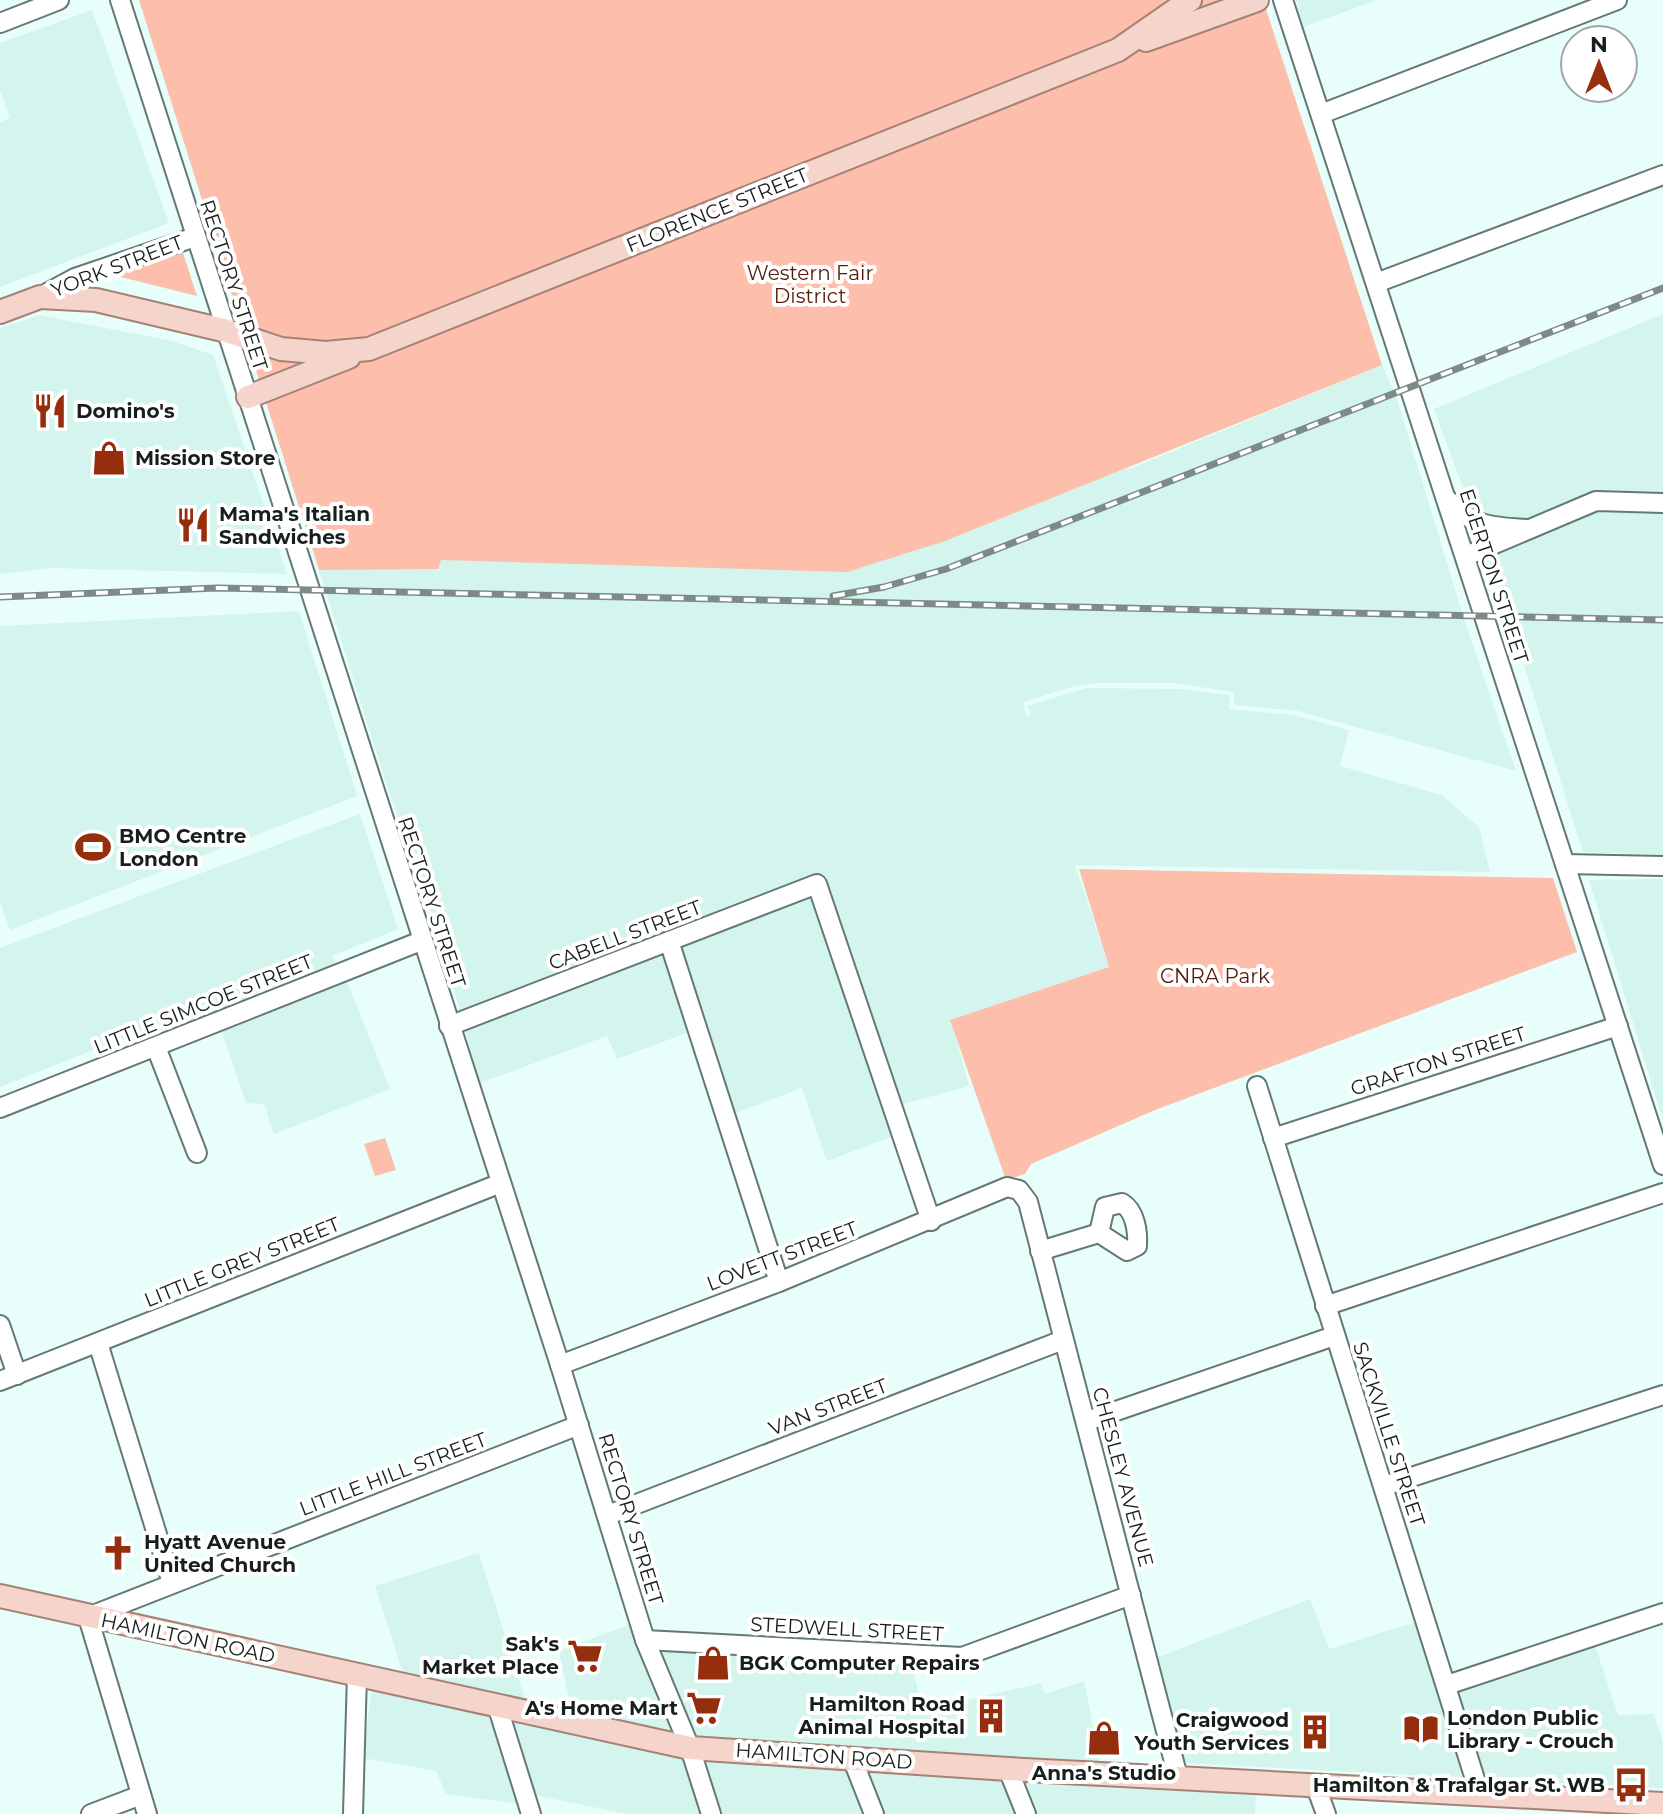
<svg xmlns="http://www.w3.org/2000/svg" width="1663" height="1814" viewBox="0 0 1663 1814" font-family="Montserrat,sans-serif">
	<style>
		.built { fill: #d4f4ee }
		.green { fill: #fdbeab }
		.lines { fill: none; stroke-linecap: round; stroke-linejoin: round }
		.minor-casing { stroke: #647875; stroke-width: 22 }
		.major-casing { stroke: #a38277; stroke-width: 26 }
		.minor { stroke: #fff; stroke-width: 18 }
		.major { stroke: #f5d4cb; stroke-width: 22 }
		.rail-casing { stroke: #7c8b88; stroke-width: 7 }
		.rail { stroke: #fff; stroke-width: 4; stroke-dasharray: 12; stroke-linecap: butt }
		.labels { text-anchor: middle; stroke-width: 8; stroke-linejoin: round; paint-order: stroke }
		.street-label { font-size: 20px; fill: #171f1d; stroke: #fff }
		.park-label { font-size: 20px; fill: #551b09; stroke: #fff }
		.poi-label { font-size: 20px; font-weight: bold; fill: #171f1d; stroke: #fff; text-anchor: start }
	</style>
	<rect width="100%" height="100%" fill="#e8fefa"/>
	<g class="built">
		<polygon points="1296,0 1377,0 1303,27"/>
		<polygon points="92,10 169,223 0,287 0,122 10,118 0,89 0,43"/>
		<polygon points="1663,314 1663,855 1583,852 1498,583 1434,409"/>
		<polygon points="39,315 172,341 213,355 287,574 51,568 0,574 0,328"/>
		<polygon points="1382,365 1396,396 1465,622 1516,771 1298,711 1234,705 1234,692 1173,683 1100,683 1074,686 1024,702 1025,711 1027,717 1031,715 1027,706 1087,688 1179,689 1230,695 1229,709 1293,715 1349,730 1340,766 1442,795 1479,827 1490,872 1075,865 1109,967 951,1020 969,1086 882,1110 894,1136 827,1161 802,1088 733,1114 708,1025 617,1059 607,1036 480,1083 439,935 387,786 319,570 441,560 527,562 1132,468"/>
		<polygon points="299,611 357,796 10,930 0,902 0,626"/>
		<polygon points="360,814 398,929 332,956 348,984 390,1089 274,1134 264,1104 246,1103 212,1003 0,1087 0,948"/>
		<polygon points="1663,879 1663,1120 1589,880"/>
		<polygon points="479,1553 525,1699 571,1709 559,1651 631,1624 640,1657 668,1647 911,1663 923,1710 1041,1683 1045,1694 1084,1681 1099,1757 1099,1788 1256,1794 1255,1814 627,1814 534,1795 521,1804 446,1794 436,1771 363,1758 371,1693 403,1673 375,1586"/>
		<polygon points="1310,1599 1329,1649 1419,1621 1442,1695 1595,1645 1618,1715 1654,1714 1663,1742 1663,1788 1184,1763 1153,1659"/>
	</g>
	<g class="green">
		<polygon points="139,0 1263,0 1382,365 945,541 847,572 441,560 438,569 319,570"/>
		<polygon points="183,253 197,296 117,276"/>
		<polygon points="1079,869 1553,878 1577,952 1155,1110 1031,1164 1025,1174 1006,1180 950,1020 1109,967"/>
		<polygon points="385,1138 396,1170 375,1176 364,1144"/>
	</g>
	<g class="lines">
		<g class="minor-casing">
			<g id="minor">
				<polyline points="120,0 560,1365 645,1640 690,1748 711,1814"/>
				<polyline points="1283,0 1663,1165"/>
				<polyline points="0,23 59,0"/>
				<polyline points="1321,114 1617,0"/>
				<polyline points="1376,283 1663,175"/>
				<polyline points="40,297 75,278 195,237"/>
				<path d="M1449,501C1472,527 1494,527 1527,529"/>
				<polyline points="1466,556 1596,501 1663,503"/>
				<polyline points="1565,864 1663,866"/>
				<polyline points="669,941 779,1282"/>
				<polyline points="449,1026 817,884 931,1221"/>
				<polyline points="156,1047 197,1153"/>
				<polyline points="1257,1086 1480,1795"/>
				<polyline points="0,1108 421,941"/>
				<polyline points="1273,1138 1618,1026"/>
				<path d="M1040,1251L1099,1233L1127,1251L1137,1246C1138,1231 1135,1211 1122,1203L1105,1207L1099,1233"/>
				<polyline points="1325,1306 1663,1193"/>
				<polyline points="0,1325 17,1375"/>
				<polyline points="98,1343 172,1583"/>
				<polyline points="560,1365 779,1282 1007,1187 1019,1190 1028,1202 1178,1777"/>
				<polyline points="0,1381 501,1183"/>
				<polyline points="1087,1421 1334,1336"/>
				<polyline points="1384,1486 1663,1395"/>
				<polyline points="608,1515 1063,1340"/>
				<polyline points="645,1640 962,1657 1131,1595"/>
				<polyline points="1447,1685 1663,1613"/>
				<polyline points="497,1705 531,1814"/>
				<polyline points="852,1758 874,1814"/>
				<polyline points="1008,1769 1026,1814"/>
				<polyline points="1315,1784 1326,1814"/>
				<polyline points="91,1814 141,1795"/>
				<polyline points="147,1814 88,1617 579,1425"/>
				<polyline points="353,1814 357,1674"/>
			</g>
		</g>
		<g class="major-casing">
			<g id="major">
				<polyline points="1146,40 1257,0"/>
				<polyline points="0,312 40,297 96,300 227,331 281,349 326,353 369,349 1118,50 1190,0"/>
				<polyline points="248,397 349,357"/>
				<polyline points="0,1596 690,1748 1008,1769 1663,1804"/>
			</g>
		</g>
		<use href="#minor" class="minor"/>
		<use href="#major" class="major"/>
		<g class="rail-casing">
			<g id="rail">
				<polyline points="833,596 884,587 946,569 1663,288"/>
				<polyline points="0,597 217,588 1663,620"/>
			</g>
		</g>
		<use href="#rail" class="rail"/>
	</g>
	<defs>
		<g id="restaurant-bare" transform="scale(2.76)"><path d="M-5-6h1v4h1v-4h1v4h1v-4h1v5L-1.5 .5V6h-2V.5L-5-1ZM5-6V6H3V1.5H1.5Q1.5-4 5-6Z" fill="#952e0c" stroke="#fff" stroke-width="2.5" paint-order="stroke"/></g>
		<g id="shop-bare" transform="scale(2.76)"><path d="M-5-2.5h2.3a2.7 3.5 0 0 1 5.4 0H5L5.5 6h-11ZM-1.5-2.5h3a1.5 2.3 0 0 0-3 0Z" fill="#952e0c" stroke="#fff" stroke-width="2.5" paint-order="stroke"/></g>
		<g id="stadium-bare" transform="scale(2.76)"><path d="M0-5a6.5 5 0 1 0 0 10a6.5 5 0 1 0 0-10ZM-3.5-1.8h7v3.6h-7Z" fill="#952e0c" stroke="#fff" stroke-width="2.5" paint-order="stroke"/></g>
		<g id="church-bare" transform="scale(2.76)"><path d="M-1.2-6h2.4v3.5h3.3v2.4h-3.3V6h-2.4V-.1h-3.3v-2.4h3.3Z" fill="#952e0c" stroke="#fff" stroke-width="2.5" paint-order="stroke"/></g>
		<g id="supermarket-bare" transform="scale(2.76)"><path d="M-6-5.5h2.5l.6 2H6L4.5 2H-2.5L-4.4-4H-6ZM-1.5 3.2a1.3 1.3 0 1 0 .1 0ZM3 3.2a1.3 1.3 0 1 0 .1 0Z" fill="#952e0c" stroke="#fff" stroke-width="2.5" paint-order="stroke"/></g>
		<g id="building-bare" transform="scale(2.76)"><path d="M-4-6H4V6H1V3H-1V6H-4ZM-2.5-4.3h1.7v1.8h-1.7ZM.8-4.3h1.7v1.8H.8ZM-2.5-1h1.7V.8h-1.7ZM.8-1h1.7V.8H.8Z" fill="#952e0c" stroke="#fff" stroke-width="2.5" paint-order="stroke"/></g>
		<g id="library-bare" transform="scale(2.76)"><path d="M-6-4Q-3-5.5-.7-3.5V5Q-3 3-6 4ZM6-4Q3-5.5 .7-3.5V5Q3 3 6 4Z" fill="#952e0c" stroke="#fff" stroke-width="2.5" paint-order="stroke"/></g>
		<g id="bus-bare" transform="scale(2.76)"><path d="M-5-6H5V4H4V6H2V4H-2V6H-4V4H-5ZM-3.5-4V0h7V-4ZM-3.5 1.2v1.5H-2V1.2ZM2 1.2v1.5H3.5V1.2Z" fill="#952e0c" stroke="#fff" stroke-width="2.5" paint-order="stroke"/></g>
	</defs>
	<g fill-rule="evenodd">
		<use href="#restaurant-bare" x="50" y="411"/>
		<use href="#shop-bare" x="109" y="458"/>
		<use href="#restaurant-bare" x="193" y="525"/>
		<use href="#stadium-bare" x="93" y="847"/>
		<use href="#church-bare" x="118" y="1553"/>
		<use href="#supermarket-bare" x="585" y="1656"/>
		<use href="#shop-bare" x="713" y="1663"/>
		<use href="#supermarket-bare" x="704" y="1708"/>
		<use href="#building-bare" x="991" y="1716"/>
		<use href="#library-bare" x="1421" y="1729"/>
		<use href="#building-bare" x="1315" y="1732"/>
		<use href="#shop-bare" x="1104" y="1738"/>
		<use href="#bus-bare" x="1631" y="1785"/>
	</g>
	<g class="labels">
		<g class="street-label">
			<text transform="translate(717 210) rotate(-22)" y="7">FLORENCE STREET</text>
			<text transform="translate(117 266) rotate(-21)" y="7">YORK STREET</text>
			<text transform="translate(234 285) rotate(72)" y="7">RECTORY STREET</text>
			<text transform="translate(1494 576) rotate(72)" y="7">EGERTON STREET</text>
			<text transform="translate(432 902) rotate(72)" y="7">RECTORY STREET</text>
			<text transform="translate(625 935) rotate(-21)" y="7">CABELL STREET</text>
			<text transform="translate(203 1004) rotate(-22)" y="7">LITTLE SIMCOE STREET</text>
			<text transform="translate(1438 1061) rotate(-18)" y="7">GRAFTON STREET</text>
			<text transform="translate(782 1256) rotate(-21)" y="7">LOVETT STREET</text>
			<text transform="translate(242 1262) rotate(-22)" y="7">LITTLE GREY STREET</text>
			<text transform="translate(828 1407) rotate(-21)" y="7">VAN STREET</text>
			<text transform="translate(1389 1434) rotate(72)" y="7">SACKVILLE STREET</text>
			<text transform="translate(393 1474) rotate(-21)" y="7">LITTLE HILL STREET</text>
			<text transform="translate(1123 1477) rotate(75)" y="7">CHESLEY AVENUE</text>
			<text transform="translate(631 1519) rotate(73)" y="7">RECTORY STREET</text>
			<text transform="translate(847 1629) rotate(3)" y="7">STEDWELL STREET</text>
			<text transform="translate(188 1638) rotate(12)" y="7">HAMILTON ROAD</text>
			<text transform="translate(824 1756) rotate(4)" y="7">HAMILTON ROAD</text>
		</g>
		<g class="park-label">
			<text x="810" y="280">Western Fair<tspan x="810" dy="23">District</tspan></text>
			<text x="1215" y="983">CNRA Park</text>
		</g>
		<g class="poi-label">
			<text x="76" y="418">Domino's</text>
			<text x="135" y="465">Mission Store</text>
			<text x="219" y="521">Mama's Italian<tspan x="219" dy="23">Sandwiches</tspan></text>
			<text x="119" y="843">BMO Centre<tspan x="119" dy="23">London</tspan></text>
			<text x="144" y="1549">Hyatt Avenue<tspan x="144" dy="23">United Church</tspan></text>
			<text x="559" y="1651" text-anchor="end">Sak's<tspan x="559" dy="23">Market Place</tspan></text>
			<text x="739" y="1670">BGK Computer Repairs</text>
			<text x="965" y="1711" text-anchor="end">Hamilton Road<tspan x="965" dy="23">Animal Hospital</tspan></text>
			<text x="678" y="1715" text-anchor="end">A's Home Mart</text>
			<text x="1447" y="1725">London Public<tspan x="1447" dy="23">Library - Crouch</tspan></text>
			<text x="1289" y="1727" text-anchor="end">Craigwood<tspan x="1289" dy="23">Youth Services</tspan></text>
			<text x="1104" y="1780" text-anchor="middle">Anna's Studio</text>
			<text x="1605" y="1792" text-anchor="end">Hamilton &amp; Trafalgar St. WB</text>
		</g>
	</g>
	<g transform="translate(1599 64)"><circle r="38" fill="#ffffff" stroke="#a2a5a5" stroke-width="2"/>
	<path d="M0-6L14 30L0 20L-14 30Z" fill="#952e0c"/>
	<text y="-12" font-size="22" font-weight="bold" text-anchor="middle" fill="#171f1d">N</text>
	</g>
</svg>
